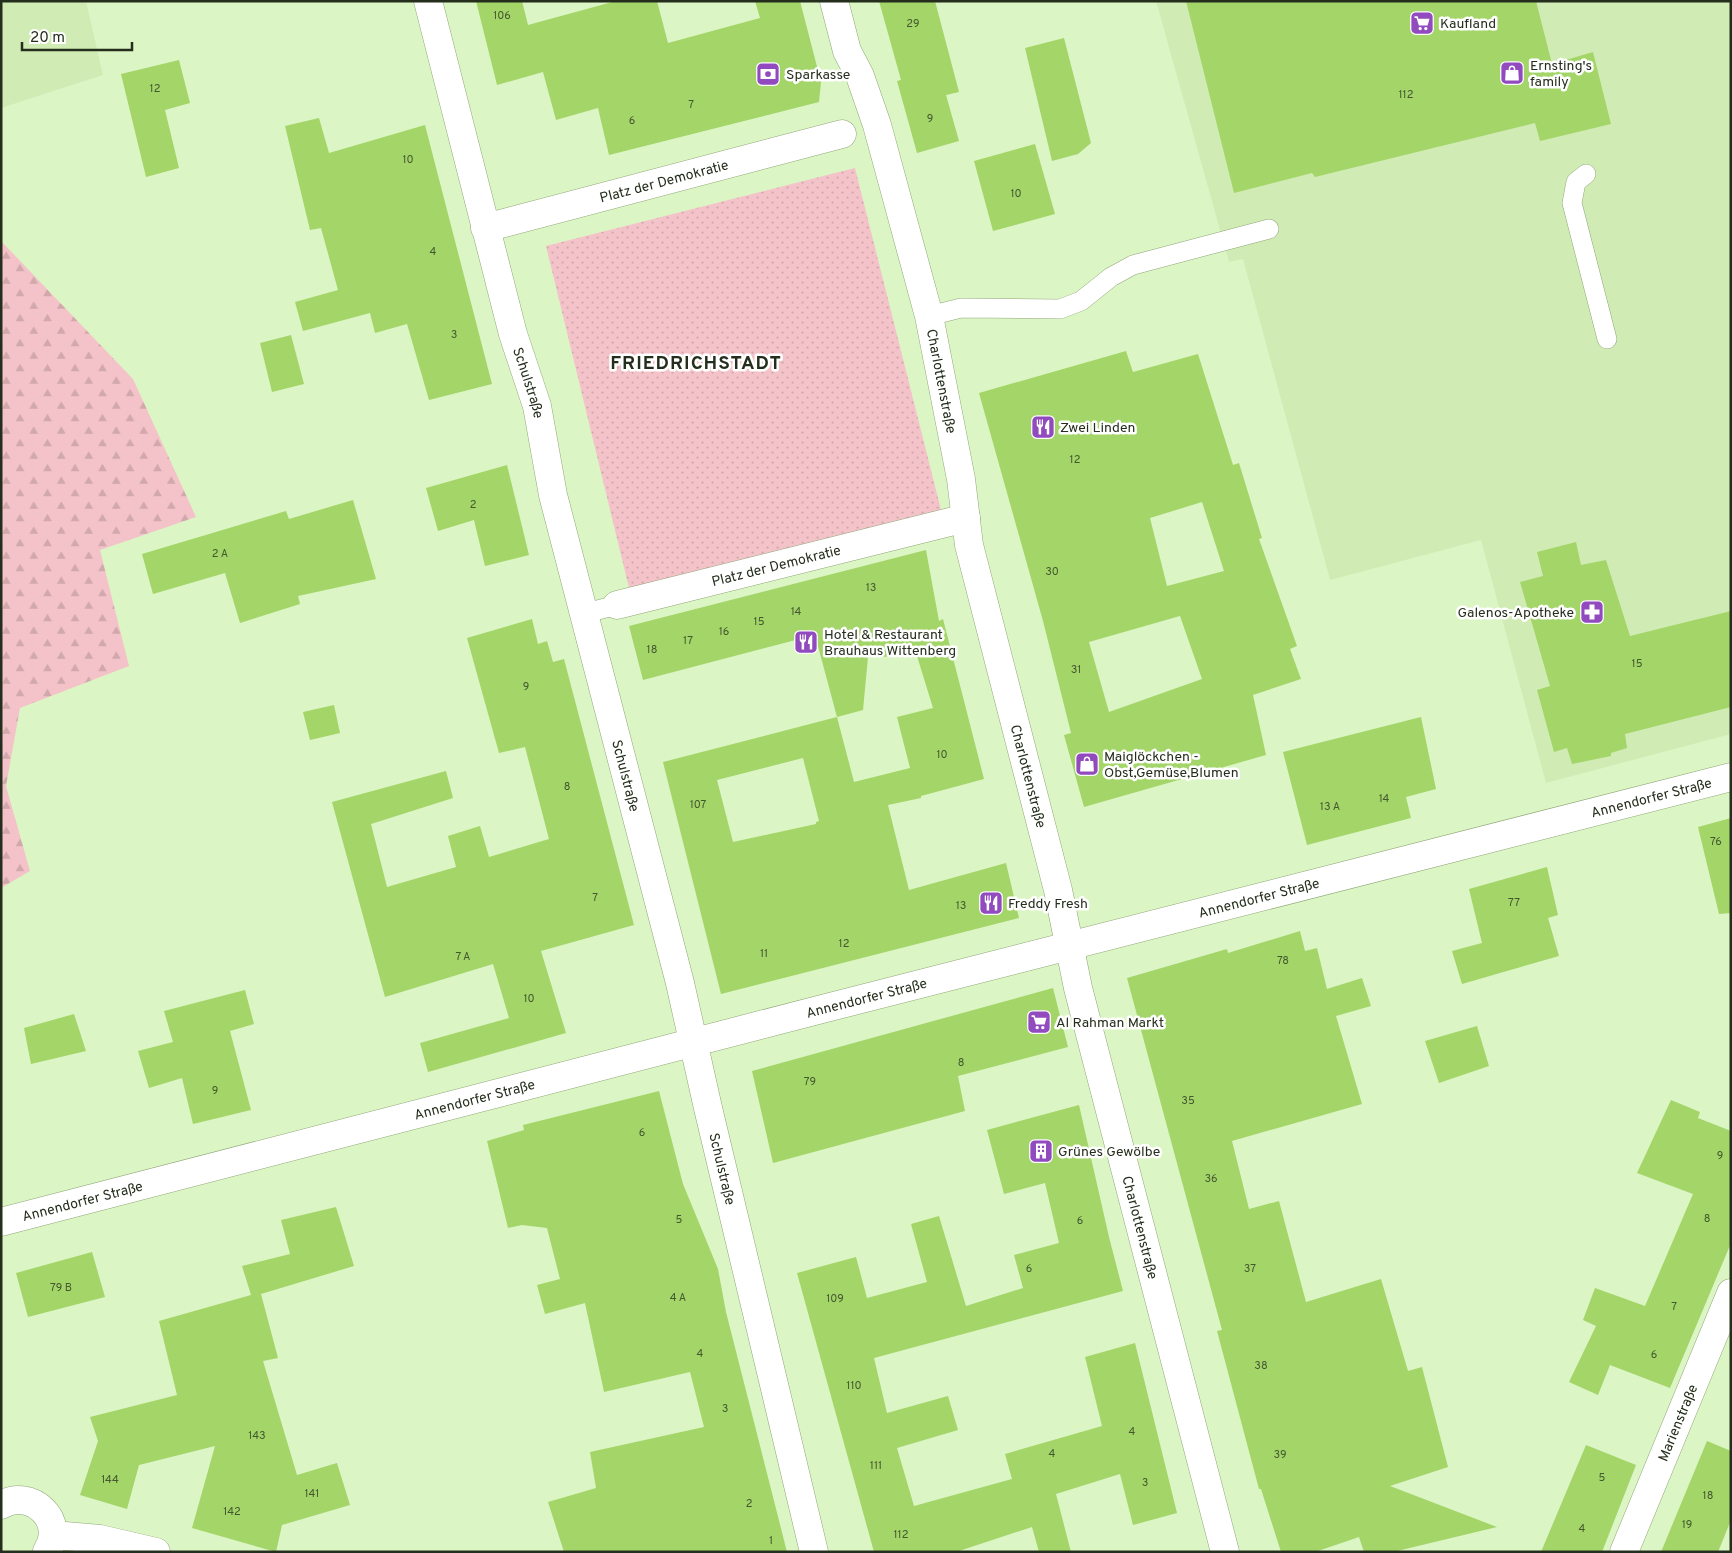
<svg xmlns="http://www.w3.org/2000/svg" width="1732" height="1553" viewBox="0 0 1732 1553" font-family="Overpass,sans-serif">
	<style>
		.built { fill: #d0ecb4 }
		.grass { fill: url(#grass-dots) }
		.forest { fill: url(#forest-firs) }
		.building { fill: #a3d569; fill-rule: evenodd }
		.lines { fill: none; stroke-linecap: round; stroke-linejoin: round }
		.service-casing { stroke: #90a779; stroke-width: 20 }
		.minor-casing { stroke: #90a779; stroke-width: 29 }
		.tertiary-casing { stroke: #90a779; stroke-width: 29 }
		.secondary-casing { stroke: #90a779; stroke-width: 29 }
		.service { stroke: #fff; stroke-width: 19 }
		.minor { stroke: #fff; stroke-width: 28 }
		.tertiary { stroke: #fff; stroke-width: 28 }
		.secondary { stroke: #fff; stroke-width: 28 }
		.labels { text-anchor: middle; stroke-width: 5; stroke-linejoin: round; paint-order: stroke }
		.number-label { font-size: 11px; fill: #44582f }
		.poi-label { font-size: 14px; fill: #252e1c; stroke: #fff; text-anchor: start }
		.street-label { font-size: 14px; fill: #252e1c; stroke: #fff }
		.district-label { font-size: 19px; font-weight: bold; letter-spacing: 1px; fill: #252e1c; stroke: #fff }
	</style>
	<defs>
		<pattern id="grass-dots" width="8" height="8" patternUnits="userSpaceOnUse" patternTransform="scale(1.25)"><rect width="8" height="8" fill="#f4c3c9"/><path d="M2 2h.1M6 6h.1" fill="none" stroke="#d1a8ac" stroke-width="1.8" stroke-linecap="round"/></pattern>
		<pattern id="forest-firs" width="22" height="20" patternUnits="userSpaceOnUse" patternTransform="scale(1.25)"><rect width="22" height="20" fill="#f4c3c9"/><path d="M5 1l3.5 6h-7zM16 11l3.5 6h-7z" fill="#d1a8ac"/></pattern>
	</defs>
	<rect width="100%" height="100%" fill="#dcf5c4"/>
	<g class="built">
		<polygon points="1,1 86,1 103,75 1,108"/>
		<polygon points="1156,1 1731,1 1731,734 1546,783 1481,540 1330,580 1243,259 1229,262"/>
	</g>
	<polygon class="grass" points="855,168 941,510 629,588 546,246"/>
	<polygon class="forest" points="1,241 133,379 196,517 100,550 129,666 20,708 6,786 30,871 1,888"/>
	<g class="building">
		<polygon points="476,1 522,1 528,25 616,1 657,1 668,43 760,18 755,1 800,1 821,82 819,102 609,155 598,108 556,120 543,72 497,85"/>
		<polygon points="879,1 935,1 959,92 946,95 959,141 917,153 897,81 901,80"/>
		<polygon points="1186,1 1536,1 1552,64 1593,52 1611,124 1540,141 1535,123 1315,177 1312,173 1234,193"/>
		<polygon points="1064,38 1091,143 1078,154 1052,161 1025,48"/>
		<polygon points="179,60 190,103 165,110 179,168 146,177 121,74"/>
		<polygon points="319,118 329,153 425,125 492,384 429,400 407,324 375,333 370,313 303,331 295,302 338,290 321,228 310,230 285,126"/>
		<polygon points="1035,144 1055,214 993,231 974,161"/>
		<polygon points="291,335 304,384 272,392 260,343"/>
		<path d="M1126,351L1133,372L1198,354L1233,465L1239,463L1262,538L1259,539L1297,646L1290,649L1301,679L1253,695L1266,755L1084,807L1064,735L1071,733L1043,621L979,393ZM1202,502L1224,571L1167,586L1150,518ZM1180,616L1202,679L1109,712L1089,642Z"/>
		<polygon points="507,465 529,555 485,566 474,520 438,531 426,488"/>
		<polygon points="353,500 376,579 298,596 300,604 240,623 225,573 153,594 142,554 286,511 289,519"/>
		<polygon points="1576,542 1581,565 1606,560 1630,636 1731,611 1731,707 1625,734 1627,748 1611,753 1611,756 1572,764 1567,748 1554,752 1537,690 1550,686 1520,582 1543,576 1537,552"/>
		<path d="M926,550L939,621L943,619L984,779L921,796V798L888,805L909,890L1006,863L1019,918L721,994L663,762L837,717L815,635L643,680L629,626ZM917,656L933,708L897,717L910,768L854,782L837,717L863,710L868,657ZM803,758L819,821L816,822V824L733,842L717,780Z"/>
		<polygon points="532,619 538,644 547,641 553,662 564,659 634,925 541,951 566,1033 428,1072 420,1043 509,1018 493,964 385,997 332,802 446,771 453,798 371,824 387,887 456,867 448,836 480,826 489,857 549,839 525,747 499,753 467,638"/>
		<polygon points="334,705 340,733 310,740 303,712"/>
		<polygon points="1421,717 1436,789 1406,797 1411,818 1307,845 1283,752"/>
		<polygon points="1731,818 1731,913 1719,914 1698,827"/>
		<polygon points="1547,867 1558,915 1548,918 1559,956 1462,984 1452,951 1482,943 1469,889"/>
		<polygon points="1300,931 1305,951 1317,948 1327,989 1362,978 1371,1006 1336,1016 1362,1104 1232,1141 1249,1209 1279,1201 1306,1302 1381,1279 1408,1371 1422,1367 1448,1467 1390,1486 1497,1527 1393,1552 1364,1552 1359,1537 1315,1552 1281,1552 1261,1489 1259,1489 1217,1331 1222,1330 1127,978 1227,949 1228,953"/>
		<polygon points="1053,988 1068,1047 958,1076 965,1111 773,1163 752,1071"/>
		<polygon points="245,990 254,1024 230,1031 251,1110 193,1124 182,1078 149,1088 138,1051 173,1042 164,1011"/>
		<polygon points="74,1014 86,1051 31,1064 24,1028"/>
		<polygon points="1477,1026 1489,1066 1439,1083 1425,1041"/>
		<polygon points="659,1091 683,1184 718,1269 726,1312 787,1552 564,1552 548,1502 596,1488 590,1452 704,1427 690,1372 604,1392 585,1303 545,1314 537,1285 560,1279 547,1228 522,1225 508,1228 487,1141 524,1130 523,1125"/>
		<polygon points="1671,1100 1700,1112 1698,1118 1731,1131 1731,1243 1670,1388 1610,1365 1598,1395 1569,1382 1596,1326 1583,1320 1595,1288 1645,1306 1693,1194 1637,1173"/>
		<polygon points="1079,1105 1109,1237 1123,1291 874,1358 887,1413 948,1396 958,1430 897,1448 914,1506 1012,1479 1005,1454 1102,1426 1085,1357 1135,1343 1177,1513 1133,1525 1120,1474 1056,1494 1071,1552 1039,1552 1032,1527 956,1552 874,1552 797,1273 856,1257 867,1298 927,1282 911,1224 939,1216 966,1306 1023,1288 1014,1255 1059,1243 1045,1183 1004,1194 987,1130"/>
		<polygon points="336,1207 354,1266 261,1294 278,1358 263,1361 297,1475 337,1463 350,1505 282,1525 276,1552 192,1528 215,1446 139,1465 127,1509 80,1495 98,1441 90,1417 177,1395 159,1321 251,1295 242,1266 290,1254 281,1220"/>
		<polygon points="92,1252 105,1297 28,1317 16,1273"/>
		<polygon points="1707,1441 1731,1451 1731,1520 1718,1552 1661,1552"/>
		<polygon points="1586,1445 1636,1465 1602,1552 1541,1552"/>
	</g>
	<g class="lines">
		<g class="service-casing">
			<g id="service">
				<polyline points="1586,174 1576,182 1572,203 1607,339"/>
				<polyline points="929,316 961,308 1060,309 1081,301 1111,277 1133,265 1269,229"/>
				<polyline points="586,613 617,605"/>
			</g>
		</g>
		<g class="minor-casing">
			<g id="minor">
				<path id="s1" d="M834,1L847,51L860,76L877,125L929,316L961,479L969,545L1058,890L1078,988L1225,1552"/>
				<path id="s2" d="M485,228L842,134"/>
				<path id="s3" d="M617,605L966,518"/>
				<path d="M1,1505C31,1487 67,1521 47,1551"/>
				<polyline points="53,1535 100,1539 156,1552"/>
				<path id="s4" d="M1624,1552L1731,1293"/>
			</g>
		</g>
		<g class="tertiary-casing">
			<g id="tertiary">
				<path id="s5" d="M428,1L513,334L537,406L553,495L680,983L708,1108L814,1552"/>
			</g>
		</g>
		<g class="secondary-casing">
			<g id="secondary">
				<path id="s6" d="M1,1222L826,1008L1731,777"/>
			</g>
		</g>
		<use href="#service" class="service"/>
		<use href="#minor" class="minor"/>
		<use href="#tertiary" class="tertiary"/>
		<use href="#secondary" class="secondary"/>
	</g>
	<defs>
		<g id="supermarket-square" transform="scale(1.25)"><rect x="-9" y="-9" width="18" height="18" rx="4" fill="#914bbf" stroke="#fff"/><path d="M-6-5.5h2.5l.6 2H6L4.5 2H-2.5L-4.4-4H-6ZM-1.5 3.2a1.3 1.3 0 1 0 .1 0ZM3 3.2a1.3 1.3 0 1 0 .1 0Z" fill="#fff"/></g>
		<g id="shop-square" transform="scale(1.25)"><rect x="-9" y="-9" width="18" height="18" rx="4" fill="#914bbf" stroke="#fff"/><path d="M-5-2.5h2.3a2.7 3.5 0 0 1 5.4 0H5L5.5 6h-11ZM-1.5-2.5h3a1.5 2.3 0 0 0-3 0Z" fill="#fff"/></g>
		<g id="bank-square" transform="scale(1.25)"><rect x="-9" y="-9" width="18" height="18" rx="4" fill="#914bbf" stroke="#fff"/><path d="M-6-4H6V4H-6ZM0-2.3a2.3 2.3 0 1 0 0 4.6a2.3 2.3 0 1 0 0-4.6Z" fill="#fff"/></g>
		<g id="restaurant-square" transform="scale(1.25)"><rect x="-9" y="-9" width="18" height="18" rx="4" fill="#914bbf" stroke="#fff"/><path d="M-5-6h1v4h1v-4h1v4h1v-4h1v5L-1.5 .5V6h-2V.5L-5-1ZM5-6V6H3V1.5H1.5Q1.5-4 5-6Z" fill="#fff"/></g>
		<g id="pharmacy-square" transform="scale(1.25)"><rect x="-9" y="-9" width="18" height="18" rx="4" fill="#914bbf" stroke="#fff"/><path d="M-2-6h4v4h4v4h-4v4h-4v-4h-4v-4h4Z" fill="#fff"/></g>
		<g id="building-square" transform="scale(1.25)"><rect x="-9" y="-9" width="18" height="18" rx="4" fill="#914bbf" stroke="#fff"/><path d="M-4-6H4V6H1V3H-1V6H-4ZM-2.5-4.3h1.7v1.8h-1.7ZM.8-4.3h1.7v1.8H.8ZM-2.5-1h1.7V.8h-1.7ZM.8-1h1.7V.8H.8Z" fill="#fff"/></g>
	</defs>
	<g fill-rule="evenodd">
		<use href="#supermarket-square" x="1422" y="23"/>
		<use href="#shop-square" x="1512" y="73"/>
		<use href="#bank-square" x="768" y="74"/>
		<use href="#restaurant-square" x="1043" y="427"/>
		<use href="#pharmacy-square" x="1592" y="612"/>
		<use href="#restaurant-square" x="806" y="642"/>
		<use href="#shop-square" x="1087" y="764"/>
		<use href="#restaurant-square" x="991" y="903"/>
		<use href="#supermarket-square" x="1039" y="1022"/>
		<use href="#building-square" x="1041" y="1151"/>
	</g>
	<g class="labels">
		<g class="number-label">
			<text x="502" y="19">106</text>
			<text x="913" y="27">29</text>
			<text x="155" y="92">12</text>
			<text x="1406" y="98">112</text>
			<text x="691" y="108">7</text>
			<text x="930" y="122">9</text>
			<text x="632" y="124">6</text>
			<text x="408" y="163">10</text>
			<text x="1016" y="197">10</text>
			<text x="433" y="255">4</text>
			<text x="454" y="338">3</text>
			<text x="1075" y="463">12</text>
			<text x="473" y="508">2</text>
			<text x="220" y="557">2 A</text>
			<text x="1052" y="575">30</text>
			<text x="871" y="591">13</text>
			<text x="796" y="615">14</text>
			<text x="759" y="625">15</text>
			<text x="724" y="635">16</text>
			<text x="688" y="644">17</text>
			<text x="652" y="653">18</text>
			<text x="1637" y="667">15</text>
			<text x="1076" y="673">31</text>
			<text x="526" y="690">9</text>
			<text x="942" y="758">10</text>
			<text x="567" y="790">8</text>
			<text x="1384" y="802">14</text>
			<text x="698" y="808">107</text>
			<text x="1330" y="810">13 A</text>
			<text x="1716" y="845">76</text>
			<text x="595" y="901">7</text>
			<text x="1514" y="906">77</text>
			<text x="961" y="909">13</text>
			<text x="844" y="947">12</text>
			<text x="764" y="957">11</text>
			<text x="463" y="960">7 A</text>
			<text x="1283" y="964">78</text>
			<text x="529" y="1002">10</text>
			<text x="961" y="1066">8</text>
			<text x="810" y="1085">79</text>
			<text x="215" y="1094">9</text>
			<text x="1188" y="1104">35</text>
			<text x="642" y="1136">6</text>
			<text x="1720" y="1159">9</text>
			<text x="1211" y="1182">36</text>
			<text x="1707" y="1222">8</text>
			<text x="679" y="1223">5</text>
			<text x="1080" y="1224">6</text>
			<text x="1029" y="1272">6</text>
			<text x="1250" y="1272">37</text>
			<text x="61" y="1291">79 B</text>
			<text x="678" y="1301">4 A</text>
			<text x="835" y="1302">109</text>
			<text x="1674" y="1310">7</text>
			<text x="700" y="1357">4</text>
			<text x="1654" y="1358">6</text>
			<text x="1261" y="1369">38</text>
			<text x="854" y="1389">110</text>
			<text x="725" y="1412">3</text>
			<text x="1132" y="1435">4</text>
			<text x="257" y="1439">143</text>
			<text x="1052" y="1457">4</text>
			<text x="1280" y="1458">39</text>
			<text x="876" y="1469">111</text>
			<text x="1602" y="1481">5</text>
			<text x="110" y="1483">144</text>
			<text x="1145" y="1486">3</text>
			<text x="312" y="1497">141</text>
			<text x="1708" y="1499">18</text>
			<text x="749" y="1507">2</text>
			<text x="232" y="1515">142</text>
			<text x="1687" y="1528">19</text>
			<text x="1582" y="1532">4</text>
			<text x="901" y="1538">112</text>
			<text x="771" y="1544">1</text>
		</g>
		<g class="poi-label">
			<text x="1440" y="28">Kaufland</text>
			<text x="1530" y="70">Ernsting's<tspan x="1530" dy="16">family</tspan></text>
			<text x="786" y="79">Sparkasse</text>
			<text x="1060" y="432">Zwei Linden</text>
			<text x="1574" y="617" text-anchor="end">Galenos-Apotheke</text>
			<text x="824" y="639">Hotel &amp; Restaurant<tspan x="824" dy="16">Brauhaus Wittenberg</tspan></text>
			<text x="1104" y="761">Maiglöckchen -<tspan x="1104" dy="16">Obst,Gemüse,Blumen</tspan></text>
			<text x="1008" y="908">Freddy Fresh</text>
			<text x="1056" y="1027">Al Rahman Markt</text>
			<text x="1058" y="1156">Grünes Gewölbe</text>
		</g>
		<g class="street-label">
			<text dy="5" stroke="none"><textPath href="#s2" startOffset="185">Platz der Demokratie</textPath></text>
			<text dy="5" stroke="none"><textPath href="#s1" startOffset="396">Charlottenstraße</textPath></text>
			<text dy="5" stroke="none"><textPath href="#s5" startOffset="395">Schulstraße</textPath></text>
			<text dy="5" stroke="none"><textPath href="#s3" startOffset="164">Platz der Demokratie</textPath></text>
			<text dy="5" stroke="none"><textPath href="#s5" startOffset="800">Schulstraße</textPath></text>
			<text dy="5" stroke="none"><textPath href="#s1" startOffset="801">Charlottenstraße</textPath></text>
			<text dy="5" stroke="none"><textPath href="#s6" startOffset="1704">Annendorfer Straße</textPath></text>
			<text dy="5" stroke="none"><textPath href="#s6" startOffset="1299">Annendorfer Straße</textPath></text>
			<text dy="5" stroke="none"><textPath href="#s6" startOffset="894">Annendorfer Straße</textPath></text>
			<text dy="5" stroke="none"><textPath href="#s6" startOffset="489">Annendorfer Straße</textPath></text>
			<text dy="5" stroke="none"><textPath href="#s5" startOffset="1205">Schulstraße</textPath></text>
			<text dy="5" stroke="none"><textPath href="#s6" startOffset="84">Annendorfer Straße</textPath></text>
			<text dy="5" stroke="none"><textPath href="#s1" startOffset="1266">Charlottenstraße</textPath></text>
			<text dy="5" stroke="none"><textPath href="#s4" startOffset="140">Marienstraße</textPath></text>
		</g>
		<g class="district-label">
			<text x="696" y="369">FRIEDRICHSTADT</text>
		</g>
	</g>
	<rect width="1732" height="1553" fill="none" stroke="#252e1c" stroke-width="5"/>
	<path d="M22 42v8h110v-8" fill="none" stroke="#252e1c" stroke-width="2.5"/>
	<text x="30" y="42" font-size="15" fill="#252e1c" stroke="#ffffff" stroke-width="4" paint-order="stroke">20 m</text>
</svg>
